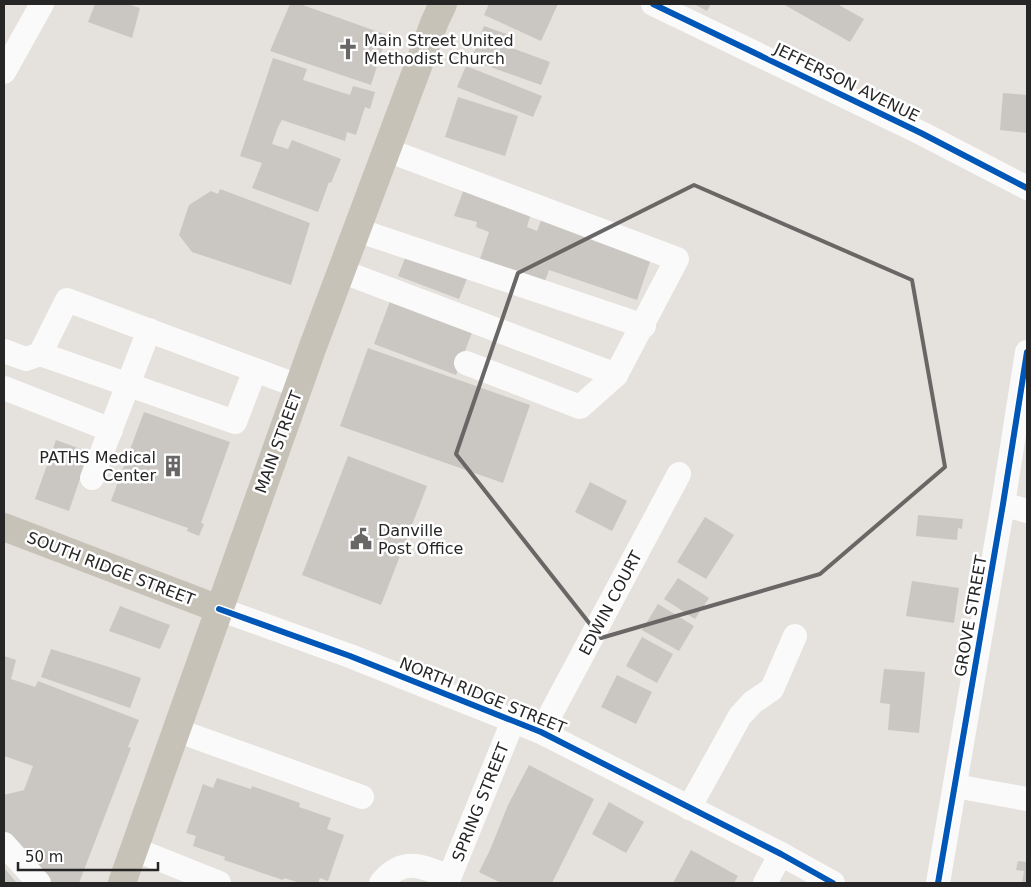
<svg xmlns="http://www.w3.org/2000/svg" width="1031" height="887" viewBox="0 0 1031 887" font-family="'DejaVu Sans',sans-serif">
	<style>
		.building { fill: #cac7c3 }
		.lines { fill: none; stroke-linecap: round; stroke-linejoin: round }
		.minor { stroke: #fbfafa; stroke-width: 24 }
		.major { stroke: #c7c2b7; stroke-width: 28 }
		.cycleway-casing { stroke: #fff; stroke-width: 9 }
		.cycleway { stroke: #0057b8; stroke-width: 6 }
		.marked { fill: none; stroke: #696766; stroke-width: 4; stroke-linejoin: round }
		.labels { text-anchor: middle; stroke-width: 5; stroke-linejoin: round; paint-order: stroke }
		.poi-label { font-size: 16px; fill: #262626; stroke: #fff; text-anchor: start }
		.street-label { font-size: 16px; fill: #262626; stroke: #fff }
	</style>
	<rect width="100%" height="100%" fill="#e5e1dc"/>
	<g class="building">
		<polygon points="95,4 127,4 140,8 132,38 88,22"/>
		<polygon points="290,4 300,4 387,35 371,85 270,51"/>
		<polygon points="489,4 558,4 541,41 484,15"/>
		<polygon points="694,4 711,4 707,11"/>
		<polygon points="783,4 837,4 864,19 850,42"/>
		<polygon points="484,26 515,37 512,48 550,62 541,85 471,60"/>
		<polygon points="273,58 307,69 303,80 350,95 353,86 375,92 370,109 365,107 356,135 347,132 345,141 282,120 278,127 272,144 288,149 292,140 341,159 331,183 329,182 318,212 252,188 262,163 240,156"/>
		<polygon points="466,66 542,96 533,117 457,87"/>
		<polygon points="1003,93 1027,95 1027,133 1000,130"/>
		<polygon points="458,97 518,116 505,156 445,137"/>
		<polygon points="465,186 533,206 527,227 537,231 543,215 653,253 637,300 549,270 545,281 480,259 489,232 476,227 477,222 454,216"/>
		<polygon points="220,189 310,223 291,285 192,252 179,235 189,205 211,191 218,194"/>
		<polygon points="407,253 468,276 459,299 398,276"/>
		<polygon points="392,296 474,327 456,375 374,344"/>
		<polygon points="368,348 530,405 503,483 340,426"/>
		<polygon points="144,412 230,442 201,523 204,524 199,536 187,531 188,528 111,501"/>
		<polygon points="56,440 89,452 69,511 35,499"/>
		<polygon points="348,456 427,486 381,605 302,575"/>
		<polygon points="590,482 627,501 612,531 575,512"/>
		<polygon points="918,515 963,519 962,529 958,528 957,540 916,536"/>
		<polygon points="705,517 734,535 706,579 677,562"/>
		<polygon points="678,578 709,598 695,619 664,599"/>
		<polygon points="912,581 959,588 954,623 906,616"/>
		<polygon points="658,604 694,626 679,651 642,630"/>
		<polygon points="120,606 170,625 160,649 109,631"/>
		<polygon points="642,637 673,654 657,683 626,666"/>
		<polygon points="51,649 106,666 141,678 130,708 41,677"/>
		<polygon points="4,656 16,660 11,679 35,687 38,681 139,720 128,747 131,748 79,883 48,883 4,833 4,795 24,790 33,766 4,756"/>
		<polygon points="884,669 925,672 919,733 888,730 890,704 880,703"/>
		<polygon points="617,675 652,692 636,724 601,707"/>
		<polygon points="529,765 594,799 552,883 501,883 479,872 490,850 508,805"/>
		<polygon points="217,778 251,789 252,786 300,803 299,807 331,818 327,829 344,835 328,881 320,878 318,883 300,883 284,878 283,880 224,860 225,857 193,846 196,836 186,833 203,784 213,788"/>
		<polygon points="609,802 644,822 626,853 592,834"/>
		<polygon points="691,850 738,876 734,883 673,883"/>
		<polygon points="1026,858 1027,883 1022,883 1024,871 1016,870 1018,861 1026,862"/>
		<polygon points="4,868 17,883 4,883"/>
	</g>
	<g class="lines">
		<g class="minor">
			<polyline points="653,4 921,133 1027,188"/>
			<polyline points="4,72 42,4"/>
			<polyline points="387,150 677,259 616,375"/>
			<polyline points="357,230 644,326"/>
			<polyline points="341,271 616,375 580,407 466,363"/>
			<polyline points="4,351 26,359 40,354"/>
			<polyline points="255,370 235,422 40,354 67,300 298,386"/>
			<polyline points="4,388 111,430"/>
			<polyline points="92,478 149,330"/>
			<polyline points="1003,504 1027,511"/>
			<polyline points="219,609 350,656 541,732 781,854 833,883"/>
			<polyline points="176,730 362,797"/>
			<polyline points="541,732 679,474"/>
			<polyline points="955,786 1027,799"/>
			<polyline points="689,808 740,716 753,702 772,689 795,636"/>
			<polyline points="4,844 39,883"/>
			<polyline points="134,849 219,883"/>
			<path d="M381,883C403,856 422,866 449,877"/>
			<polyline points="447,883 513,721"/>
			<polyline points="765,883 781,854"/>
			<polyline points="938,883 1003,504 1027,352"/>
		</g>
		<g class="major">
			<polyline points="4,527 219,609"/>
			<polyline points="122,883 312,349 435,21 443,4"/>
		</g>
		<g class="cycleway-casing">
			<g id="cycleway">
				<polyline points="653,4 921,133 1027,188"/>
				<polyline points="219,609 350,656 541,732 781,854 833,883"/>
				<polyline points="938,883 1003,504 1027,352"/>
			</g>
		</g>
		<use href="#cycleway" class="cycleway"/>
	</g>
	<path class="marked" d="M694,185L912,280L945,467L820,574L601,638L456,454L518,273Z"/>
	<defs>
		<g id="church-bare" transform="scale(1.725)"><path d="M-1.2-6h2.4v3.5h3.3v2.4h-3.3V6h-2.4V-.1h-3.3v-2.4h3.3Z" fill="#696766" stroke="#fff" stroke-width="2.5" paint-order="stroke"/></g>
		<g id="building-bare" transform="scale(1.725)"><path d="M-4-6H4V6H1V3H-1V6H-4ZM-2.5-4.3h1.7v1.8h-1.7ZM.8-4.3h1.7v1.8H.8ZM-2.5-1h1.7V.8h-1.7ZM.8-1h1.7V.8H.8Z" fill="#696766" stroke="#fff" stroke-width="2.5" paint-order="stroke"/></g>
		<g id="civic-bare" transform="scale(1.725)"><path d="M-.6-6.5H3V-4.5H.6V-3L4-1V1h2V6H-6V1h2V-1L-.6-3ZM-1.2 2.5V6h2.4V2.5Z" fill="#696766" stroke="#fff" stroke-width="2.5" paint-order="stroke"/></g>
	</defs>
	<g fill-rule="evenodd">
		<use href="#church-bare" x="348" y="49"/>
		<use href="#building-bare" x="173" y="466"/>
		<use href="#civic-bare" x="361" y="539"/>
	</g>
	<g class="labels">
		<g class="poi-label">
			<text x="364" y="46">Main Street United<tspan x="364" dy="18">Methodist Church</tspan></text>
			<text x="156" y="463" text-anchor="end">PATHS Medical<tspan x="156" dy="18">Center</tspan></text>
			<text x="378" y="536">Danville<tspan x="378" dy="18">Post Office</tspan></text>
		</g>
		<g class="street-label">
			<text transform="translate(847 82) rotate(26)" y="6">JEFFERSON AVENUE</text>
			<text transform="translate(278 442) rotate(-70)" y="6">MAIN STREET</text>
			<text transform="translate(111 568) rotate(21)" y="6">SOUTH RIDGE STREET</text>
			<text transform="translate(610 603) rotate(-62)" y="6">EDWIN COURT</text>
			<text transform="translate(970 616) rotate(-80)" y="6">GROVE STREET</text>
			<text transform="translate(483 695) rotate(22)" y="6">NORTH RIDGE STREET</text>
			<text transform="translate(480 802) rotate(-68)" y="6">SPRING STREET</text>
		</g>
	</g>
	<rect width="1031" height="887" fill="none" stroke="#262626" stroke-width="10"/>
	<path d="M18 862v8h140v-8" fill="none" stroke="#262626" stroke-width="2.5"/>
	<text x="25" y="862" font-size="15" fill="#262626" stroke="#ffffff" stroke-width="4" paint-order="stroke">50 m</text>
</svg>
